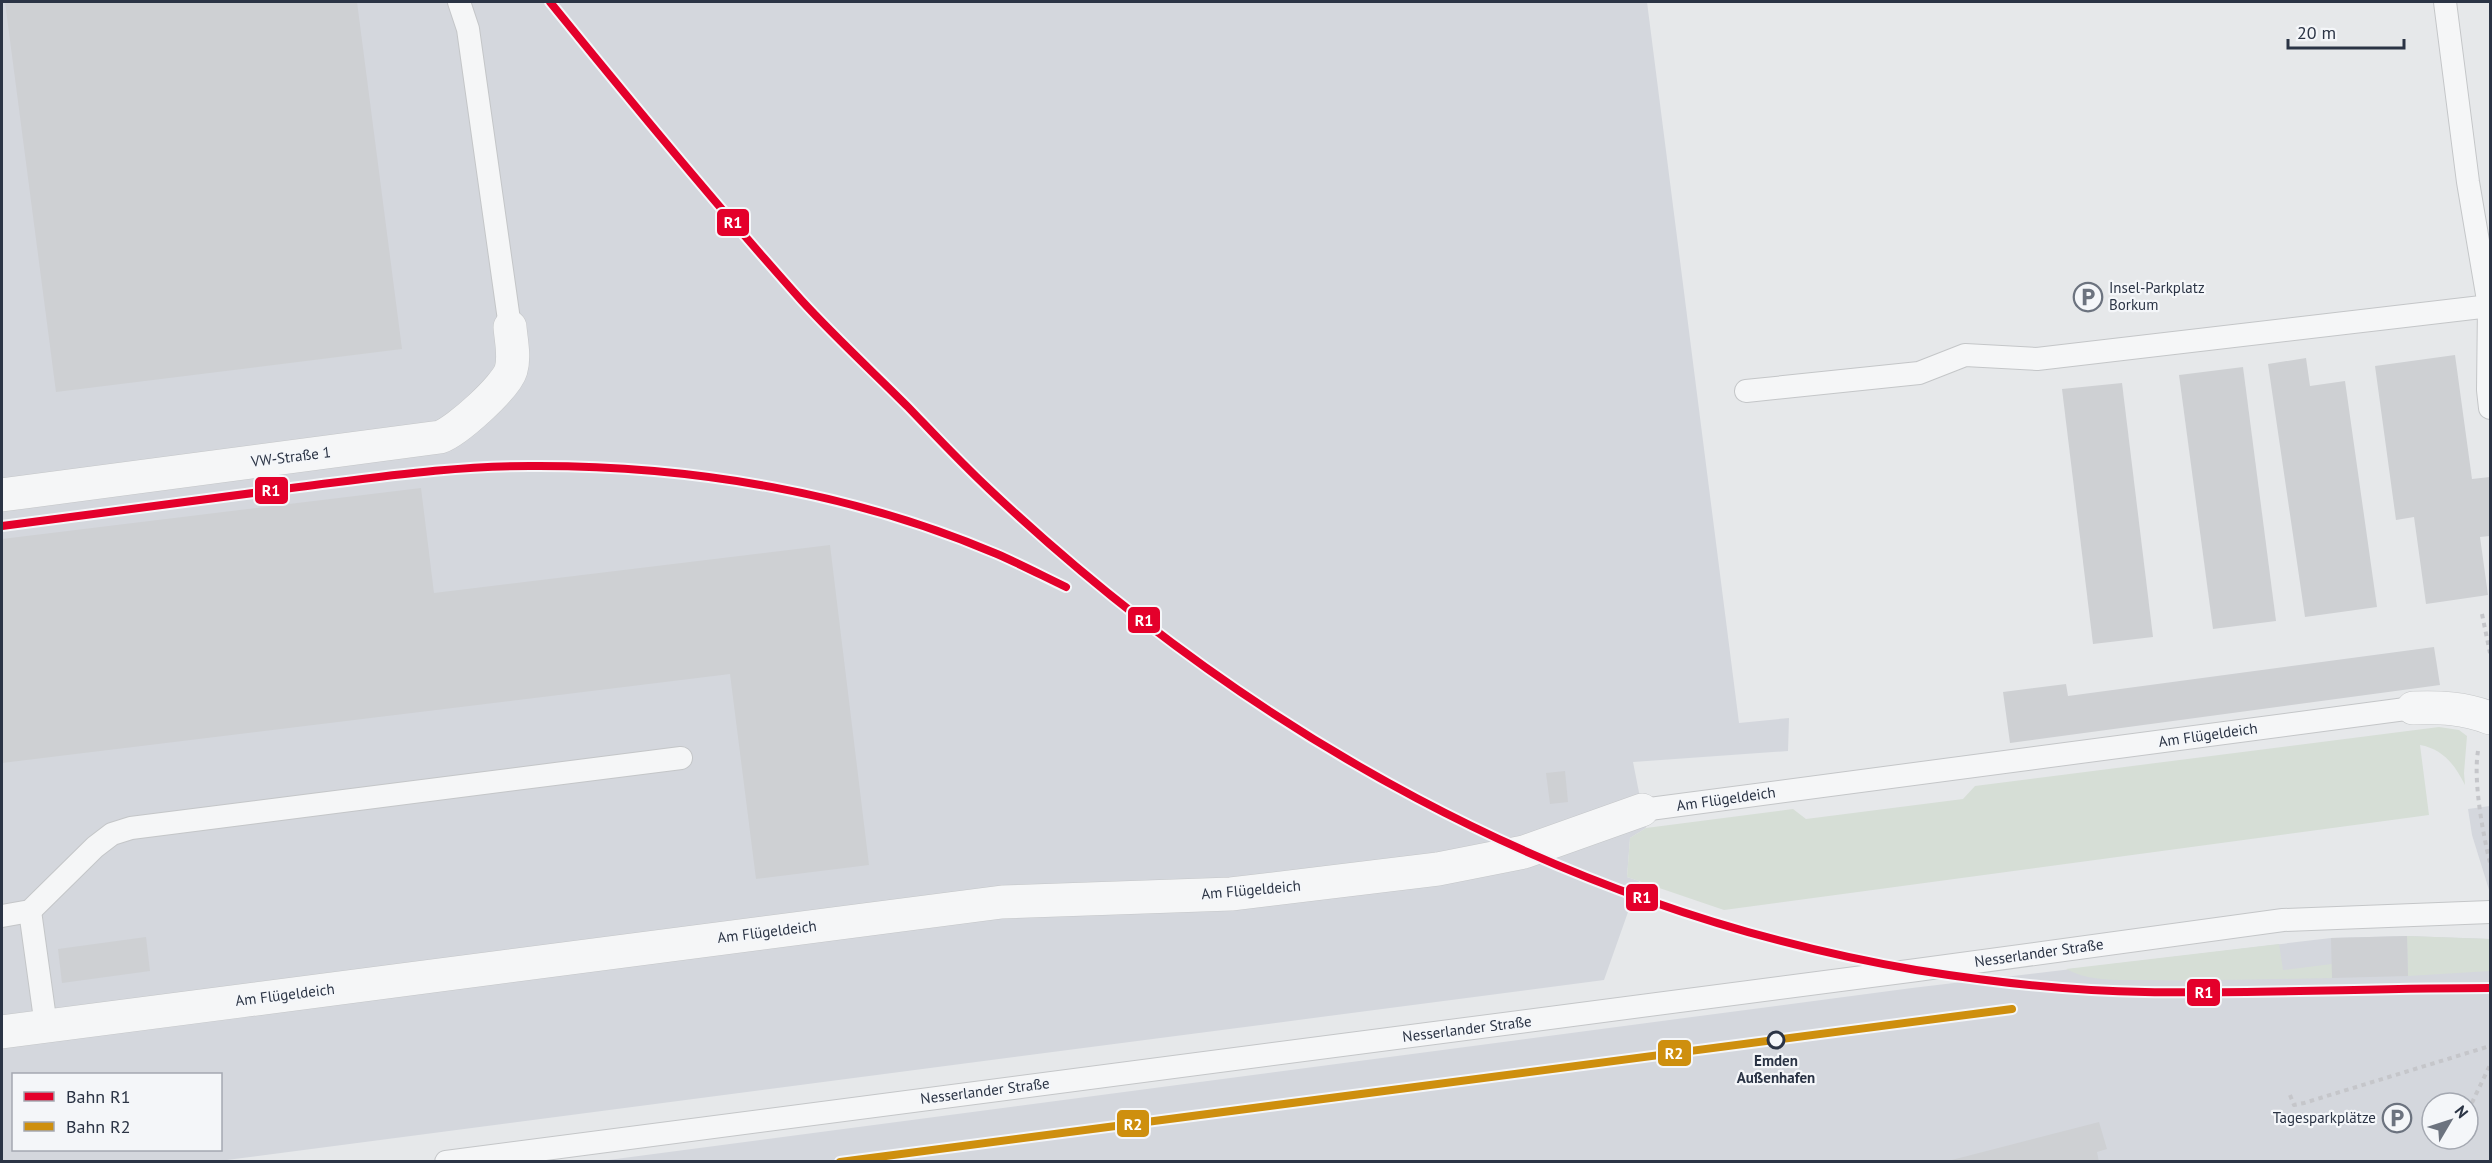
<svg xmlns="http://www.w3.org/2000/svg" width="2492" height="1163" viewBox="0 0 2492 1163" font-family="'PT Sans',sans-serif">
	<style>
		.built { fill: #d4d7dd; fill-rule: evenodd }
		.green { fill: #d6ded6 }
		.building { fill: #ced0d3 }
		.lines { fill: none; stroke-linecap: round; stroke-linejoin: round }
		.service-casing { stroke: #c4c6c8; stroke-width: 24 }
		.minor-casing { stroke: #c4c6c8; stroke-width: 34 }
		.path { stroke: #c5c6ca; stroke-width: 4; stroke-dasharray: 4.5 4.5; stroke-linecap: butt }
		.service { stroke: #f5f6f7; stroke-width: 22 }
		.minor { stroke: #f5f6f7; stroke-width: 33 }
		.rail-1-casing { stroke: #f4f6f9; stroke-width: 12 }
		.rail-2-casing { stroke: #f4f6f9; stroke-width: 12 }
		.rail-1 { stroke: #e4002b; stroke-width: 8 }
		.rail-2 { stroke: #ce8f0e; stroke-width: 8 }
		.stop-dot { fill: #f4f6f9; stroke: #2b3445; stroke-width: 3 }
		.labels { text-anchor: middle; stroke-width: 4.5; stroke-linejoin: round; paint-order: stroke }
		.poi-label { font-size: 15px; fill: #2b3445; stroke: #f4f6f9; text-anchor: start }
		.street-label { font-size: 15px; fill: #2b3445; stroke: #f4f6f9 }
		.stop-label { font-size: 15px; font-weight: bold; fill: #2b3445; stroke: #f4f6f9 }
		.line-badge { stroke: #f4f6f9; stroke-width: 2 }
		.badge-label { font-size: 16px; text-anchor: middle; font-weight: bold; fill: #fff }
	</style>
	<rect width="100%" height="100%" fill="#e6e8ea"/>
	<g class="built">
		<path d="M2,2H1647L1739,723L1789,718L1788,751L1633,762L1646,828L1630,838L1627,877L1639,881L1604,980L219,1161L2,1162ZM14,1074H220V1150H14Z"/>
		<polygon points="2490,806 2490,893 2472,835 2468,809"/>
		<path d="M2407,936L2490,939V1161L593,1162L1912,988L2331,938ZM2432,1103H2468V1139H2432Z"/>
	</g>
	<g class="green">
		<path d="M2439,727L2459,730L2467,736L2464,773L2465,785C2455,765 2443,749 2420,745L2429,815L1724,910L1627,877L1630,838L1646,828L1793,809L1806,819L1963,799L1975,786Z"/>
		<polygon points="2407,936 2490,939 2490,971 2408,976"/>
		<path d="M2279,944L2283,970L2332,964V978C2271,979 2209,981 2147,980C2120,980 2090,982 2066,969Z"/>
	</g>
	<g class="building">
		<polygon points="5,2 357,2 402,349 56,392"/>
		<polygon points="2455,355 2472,479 2490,477 2490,536 2480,537 2488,595 2426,604 2414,517 2396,520 2375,366"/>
		<polygon points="2306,358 2310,386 2345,381 2377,607 2305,617 2268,364"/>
		<polygon points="2243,367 2276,621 2213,629 2179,375"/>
		<polygon points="2122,383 2153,637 2093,644 2062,389"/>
		<polygon points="421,488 434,593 830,545 869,865 756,879 730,674 2,763 2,539"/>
		<polygon points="2434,647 2440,685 2010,743 2003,692 2066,684 2068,696"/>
		<polygon points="1565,771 1568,802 1550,804 1546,773"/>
		<polygon points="2407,936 2408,976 2332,978 2331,938"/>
		<polygon points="146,937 150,971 62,983 58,949"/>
		<polygon points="2099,1122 2107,1149 2097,1152 2099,1162 1944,1162"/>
	</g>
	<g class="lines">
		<g class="service-casing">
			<g id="service">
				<polyline points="459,2 468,29 510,327"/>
				<polyline points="2445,2 2468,182 2489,306 2488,390 2490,408"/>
				<polyline points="1746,391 1919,373 1965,355 2037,359 2490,306"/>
				<polyline points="1642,810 2413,708"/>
				<polyline points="30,911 46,1026"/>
				<polyline points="2,916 30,911 95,847 112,834 131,828 681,758"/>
				<polyline points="446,1162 1917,970 2283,920 2490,912"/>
			</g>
		</g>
		<g class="minor-casing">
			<g id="minor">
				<path d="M2,495L440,437C457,431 506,387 511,370C515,357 511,340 510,327"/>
				<path d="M2413,708C2441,707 2464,708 2490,718"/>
				<polyline points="2,1032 1002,902 1231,894 1438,869 1524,852 1642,810"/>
			</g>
		</g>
		<g class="path">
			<polyline points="2482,614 2490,653"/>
			<path d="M2478,751C2473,781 2483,834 2490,863"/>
			<polyline points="2290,1095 2294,1105 2304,1103 2490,1046"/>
			<polyline points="2468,1111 2490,1065"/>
		</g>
		<use href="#service" class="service"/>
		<use href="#minor" class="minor"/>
		<g class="rail-1-casing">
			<g id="rail-1">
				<path d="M550,2C632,103 715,204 802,301C836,338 873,372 908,407C935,435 961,463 989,489C1248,733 1563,910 1916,970C1991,982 2069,991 2145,992C2260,994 2375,988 2490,988"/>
				<path d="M2,526C101,513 200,500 299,487C379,477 458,465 539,466C694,466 854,493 997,554C1020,564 1043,576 1066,587"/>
			</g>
		</g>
		<g class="rail-2-casing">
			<polyline id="rail-2" points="840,1162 2012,1009"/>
		</g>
		<use href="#rail-1" class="rail-1"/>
		<use href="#rail-2" class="rail-2"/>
	</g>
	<defs>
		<g id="parking-ring" transform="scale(1.5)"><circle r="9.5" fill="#f4f6f9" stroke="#6c737f" stroke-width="1.5"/><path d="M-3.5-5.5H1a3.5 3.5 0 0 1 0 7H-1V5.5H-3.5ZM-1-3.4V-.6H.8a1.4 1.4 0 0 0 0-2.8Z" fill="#6c737f"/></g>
	</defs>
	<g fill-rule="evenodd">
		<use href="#parking-ring" x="2088" y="297"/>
		<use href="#parking-ring" x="2397" y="1118"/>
	</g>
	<circle class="stop-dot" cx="1776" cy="1040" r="8"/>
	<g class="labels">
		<g class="poi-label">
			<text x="2109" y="293">Insel-Parkplatz<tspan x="2109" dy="17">Borkum</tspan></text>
			<text x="2376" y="1123" text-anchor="end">Tagesparkplätze</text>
		</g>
		<g class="street-label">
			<text transform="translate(291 457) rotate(-7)" y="5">VW-Straße 1</text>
			<text transform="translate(2208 735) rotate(-8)" y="5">Am Flügeldeich</text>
			<text transform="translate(1726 799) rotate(-8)" y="5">Am Flügeldeich</text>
			<text transform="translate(1251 890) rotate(-5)" y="5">Am Flügeldeich</text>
			<text transform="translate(767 932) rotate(-7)" y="5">Am Flügeldeich</text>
			<text transform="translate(2039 953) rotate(-8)" y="5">Nesserlander Straße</text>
			<text transform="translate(285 995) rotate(-7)" y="5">Am Flügeldeich</text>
			<text transform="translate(1467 1029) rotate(-7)" y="5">Nesserlander Straße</text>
			<text transform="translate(985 1091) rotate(-7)" y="5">Nesserlander Straße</text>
		</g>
		<g class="stop-label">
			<text x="1776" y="1066">Emden<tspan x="1776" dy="17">Außenhafen</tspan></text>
		</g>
	</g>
	<g class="line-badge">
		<rect x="716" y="208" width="34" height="29" rx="6" fill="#e4002b"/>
		<rect x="254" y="476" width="35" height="29" rx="6" fill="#e4002b"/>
		<rect x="1127" y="606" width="34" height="28" rx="6" fill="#e4002b"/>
		<rect x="1625" y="883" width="34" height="29" rx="6" fill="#e4002b"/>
		<rect x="2186" y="978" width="35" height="29" rx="6" fill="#e4002b"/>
		<rect x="1657" y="1039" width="35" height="28" rx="6" fill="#ce8f0e"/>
		<rect x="1116" y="1109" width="34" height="29" rx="6" fill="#ce8f0e"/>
	</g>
	<g class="badge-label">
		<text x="733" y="228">R1</text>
		<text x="271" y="496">R1</text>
		<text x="1144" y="626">R1</text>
		<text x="1642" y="903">R1</text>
		<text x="2204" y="998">R1</text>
		<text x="1674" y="1059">R2</text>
		<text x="1133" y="1130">R2</text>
	</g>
	<rect width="2492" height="1163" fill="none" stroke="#2b3445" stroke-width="6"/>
	<rect x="12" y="1073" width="210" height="78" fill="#f4f6f9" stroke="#a4a8b1" stroke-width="1.5"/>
	<rect x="24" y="1092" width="30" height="9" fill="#e4002b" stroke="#a4a8b1" stroke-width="1.5"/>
	<text x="66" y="1103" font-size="18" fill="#2b3445">Bahn R1</text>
	<rect x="24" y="1122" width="30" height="9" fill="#ce8f0e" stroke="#a4a8b1" stroke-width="1.5"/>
	<text x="66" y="1133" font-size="18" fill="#2b3445">Bahn R2</text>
	<g transform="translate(2450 1121) rotate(51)"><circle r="28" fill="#f4f6f9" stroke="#a4a8b1" stroke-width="1.5"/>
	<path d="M0-4.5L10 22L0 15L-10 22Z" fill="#6c737f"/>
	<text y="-9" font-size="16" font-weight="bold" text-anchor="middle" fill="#2b3445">N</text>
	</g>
	<path d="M2288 39v9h116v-9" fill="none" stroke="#2b3445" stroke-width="3"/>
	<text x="2297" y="39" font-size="18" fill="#2b3445" stroke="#f4f6f9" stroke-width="4.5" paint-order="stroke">20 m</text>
</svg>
